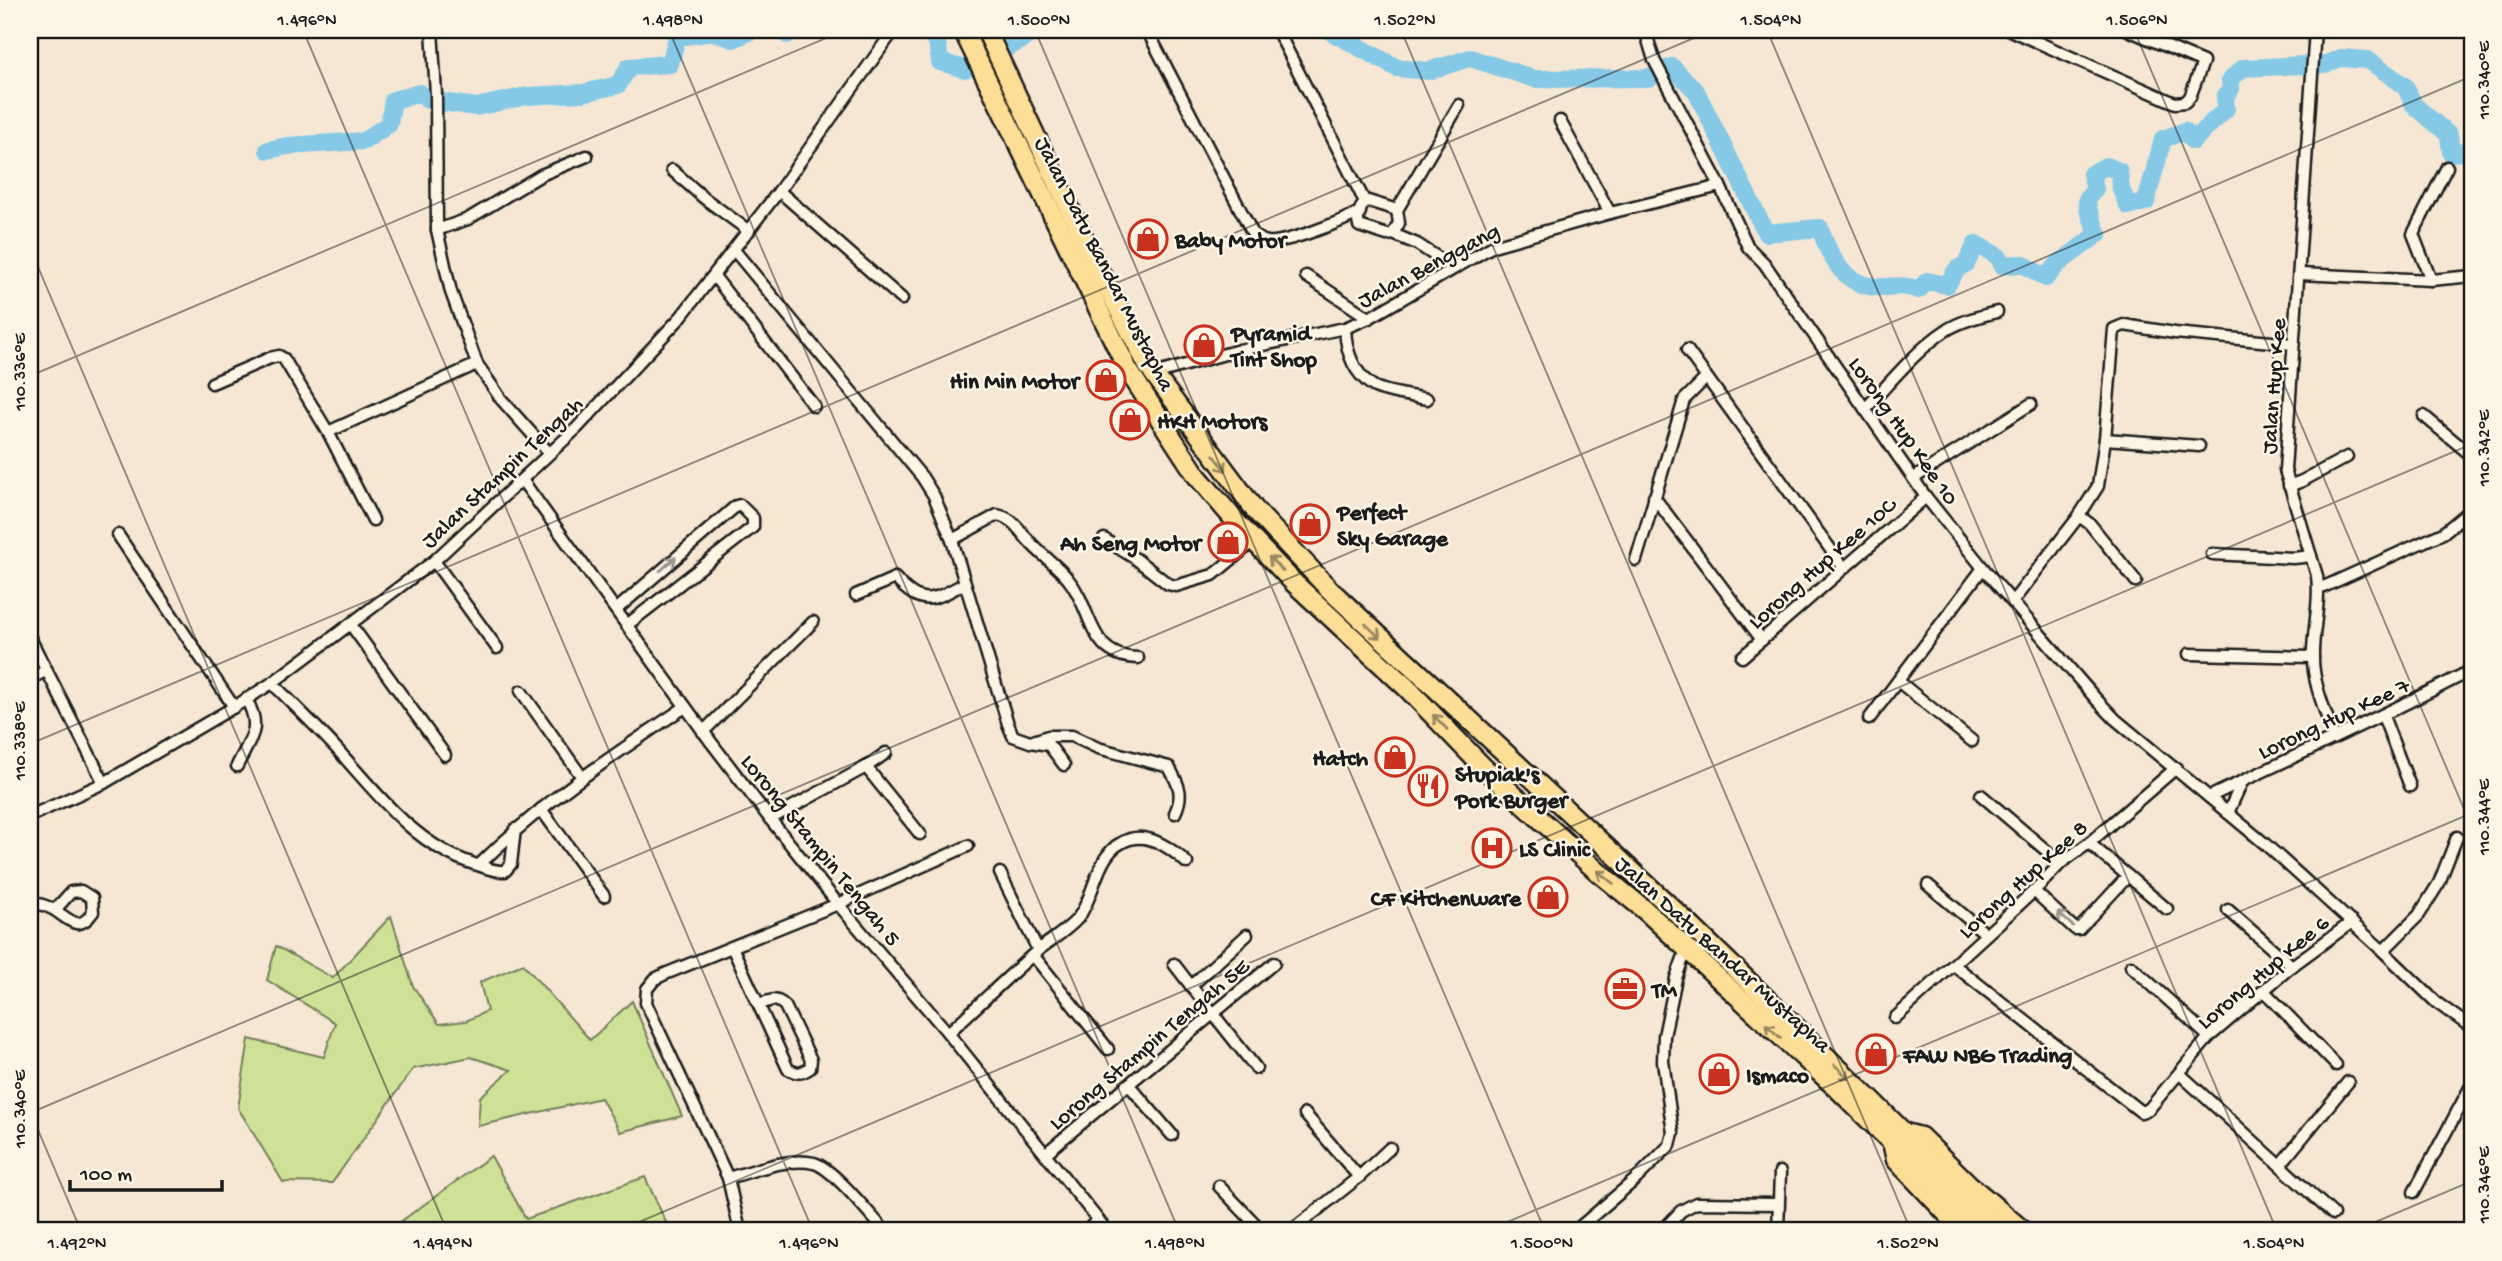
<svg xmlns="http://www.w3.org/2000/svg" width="2502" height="1261" viewBox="0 0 2502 1261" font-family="'Gochi Hand',sans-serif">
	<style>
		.green { fill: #cde297; stroke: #747f5a; stroke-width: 2 }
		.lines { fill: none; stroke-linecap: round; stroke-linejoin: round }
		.river { stroke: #86c9e7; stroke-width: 18 }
		.street-casing { stroke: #1c1c1c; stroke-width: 15 }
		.primary-casing { stroke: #1c1c1c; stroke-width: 21 }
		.highway-casing { stroke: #1c1c1c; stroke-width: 23 }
		.street { stroke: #fcf5e5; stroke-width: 10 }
		.primary { stroke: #fdde96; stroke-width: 16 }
		.highway { stroke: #fdde96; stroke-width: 18 }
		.oneway { stroke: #98875f }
		.oneway2 { stroke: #97938b }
		.ticks { fill: none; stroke: #1c1c1c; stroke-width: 2; stroke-opacity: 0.45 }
		.labels { text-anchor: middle; stroke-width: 5; stroke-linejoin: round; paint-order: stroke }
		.poi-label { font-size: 23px; font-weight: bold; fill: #1c1c1c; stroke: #fcf5e5; text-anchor: start }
		.street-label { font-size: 23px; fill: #1c1c1c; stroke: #fcf5e5 }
		.neatline { fill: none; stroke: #1c1c1c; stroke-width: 2.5 }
		.ticks-label { font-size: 18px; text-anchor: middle; fill: #1c1c1c }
	</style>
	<rect width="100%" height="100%" fill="#f6e7d4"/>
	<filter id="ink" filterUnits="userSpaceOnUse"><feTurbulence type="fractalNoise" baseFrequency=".0143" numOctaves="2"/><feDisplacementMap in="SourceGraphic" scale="14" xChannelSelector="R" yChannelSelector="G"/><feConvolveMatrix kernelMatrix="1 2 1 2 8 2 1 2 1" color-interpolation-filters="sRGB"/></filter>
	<g filter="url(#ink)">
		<g class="green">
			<polygon points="391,916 413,986 439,1024 466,1021 487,1011 480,982 523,964 590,1040 632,1001 682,1116 620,1132 601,1098 478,1126 480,1097 511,1070 471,1057 413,1069 332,1183 283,1182 238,1108 249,1039 324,1057 335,1023 267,980 276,946 333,978"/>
			<polygon points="491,1156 526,1219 645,1177 670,1231 400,1231 396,1225"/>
		</g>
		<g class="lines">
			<g class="river">
				<polyline points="782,30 787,35 793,30"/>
				<polyline points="925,30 937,41 940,62 965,69 1022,40 1033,30"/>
				<path d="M1328,30L1397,68L1428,71L1470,58L1535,79L1648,78L1672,67L1696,91L1766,233L1820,228C1830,258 1844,288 1882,287C1899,287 1901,284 1919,290L1927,281L1947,285L1957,269L1966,264L1976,244L1999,257L2002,265L2023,264L2046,278L2058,264L2098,234L2088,209L2087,199L2095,189L2091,174L2106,166L2119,171L2121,189L2128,206L2146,202L2163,139L2185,131L2193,141L2226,109L2225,96L2231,89L2230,80L2243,68L2326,64L2341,58L2368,60L2405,86L2414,105L2449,135L2451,153L2466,152L2472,146"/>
				<polyline points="268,150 287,146 364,141 389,124 393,100 420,93 428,100 476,107 527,96 583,93 618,85 629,67 670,64 677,37 714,32 733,39 753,30"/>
			</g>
			<g class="street-casing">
				<g id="street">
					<polyline points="432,30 436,94 437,230 451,292 477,364 501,399 549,453"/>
					<path d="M1147,30L1253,234C1257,238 1261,241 1268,242C1285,244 1343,221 1360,212"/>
					<polyline points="1277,30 1365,202"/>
					<polyline points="1645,30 1654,60 1720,186 1748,247 1764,263 1926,497 1983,568 2096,699 2115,719 2264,843 2383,951 2437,1003 2472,1028"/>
					<polyline points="2010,30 2175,103 2185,102 2190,97 2203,62 2128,30"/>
					<path d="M2315,30L2285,470L2317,576C2321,604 2312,631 2313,658C2313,685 2326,712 2334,737"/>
					<polyline points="1560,121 1610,213"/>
					<polyline points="672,170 704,198 749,231"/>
					<polyline points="779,191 902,299"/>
					<path d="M1368,201L1397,210L1399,223L1393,234L1387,235L1359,226C1356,217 1360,205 1368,201Z"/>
					<polyline points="1397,210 1459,105"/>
					<polyline points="437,230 468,219 541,175 587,156"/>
					<polyline points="1393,234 1417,244 1454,268"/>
					<polyline points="734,250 922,477 934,496 952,540 1008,724 1013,736 1030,742 1049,745 1064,765"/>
					<polyline points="2299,274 2431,280 2472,276"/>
					<polyline points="714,276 814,406"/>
					<polyline points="1306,276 1369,318"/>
					<polyline points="2431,280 2413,234 2447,167"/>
					<path d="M1345,328C1346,351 1353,373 1373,386C1385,393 1413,396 1427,399"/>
					<polyline points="1687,350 1844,568"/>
					<polyline points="1154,374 1239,350 1345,328 1369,318 1493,246 1610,213 1720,186"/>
					<polyline points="212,383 270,358 279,356 284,359 328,432 373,520"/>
					<path d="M1865,409C1889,384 1916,350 1945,331C1960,321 1980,316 1997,312"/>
					<polyline points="2424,416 2472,456"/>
					<polyline points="328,432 477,364"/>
					<polyline points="2105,439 2199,446"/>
					<polyline points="1914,478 2031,404"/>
					<polyline points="522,480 711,742 770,819 838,904 948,1033 1107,1231"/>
					<polyline points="2289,486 2302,481 2347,457"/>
					<polyline points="1654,497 1762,640"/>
					<polyline points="2079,516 2090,524 2136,581"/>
					<polyline points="118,535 234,707"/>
					<polyline points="1104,539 1136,559 1168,584 1176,586 1213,575 1254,541"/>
					<path d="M952,540L997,515C1013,518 1018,529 1029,541C1041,555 1057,565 1068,579C1094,610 1087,657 1138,658"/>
					<polyline points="2212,554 2294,558 2311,556"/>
					<polyline points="1636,560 1684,400 1706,378"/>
					<polyline points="434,561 497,648"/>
					<polyline points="2319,589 2443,533 2472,509"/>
					<path d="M856,595L895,578C922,609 934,600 965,583"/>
					<polyline points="2013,601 2079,516 2098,486 2105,439 2114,329 2124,325 2175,333 2293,344"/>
					<polyline points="617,609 736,506 740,505 753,518 753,527 627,625"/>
					<polyline points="351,625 445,755"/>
					<polyline points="30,638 104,783"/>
					<polyline points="2189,654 2313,657"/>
					<polyline points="1742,657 1926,497"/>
					<polyline points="30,679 47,670"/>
					<polyline points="1898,681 1972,741"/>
					<path d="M272,683C294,705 316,726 336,748C377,793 414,845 474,864C485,867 494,872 505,871L511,864L515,829"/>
					<polyline points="521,691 582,777"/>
					<polyline points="2383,716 2410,786"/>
					<polyline points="1869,719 1983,568"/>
					<polyline points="703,732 813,622"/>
					<path d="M1033,741L1048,736H1072L1098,748L1169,767C1179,785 1184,794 1175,813"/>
					<path d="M237,766C250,739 263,728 246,699"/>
					<polyline points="866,767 920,834"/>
					<polyline points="1981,795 2061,863"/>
					<path d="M2209,797C2297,755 2386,715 2472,670"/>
					<polyline points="541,809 604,896"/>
					<polyline points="2228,813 2242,782"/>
					<polyline points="30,816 104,783 234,707 272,683 434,561 577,428 680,318 779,191 894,30"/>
					<polyline points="770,819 866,767 886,753"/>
					<polyline points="2089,843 2167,909"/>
					<path d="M479,865C542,802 612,756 685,707"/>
					<polyline points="1000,873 1038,950"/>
					<polyline points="1928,885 1986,934"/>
					<polyline points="2034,891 2075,929 2079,929 2128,876"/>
					<path d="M30,901C38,904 49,906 56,911C71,921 79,932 93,912L92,898L81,891L71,892L55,910"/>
					<polyline points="2228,910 2292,966"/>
					<polyline points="1247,935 1191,986 1256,1068"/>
					<path d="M732,947L788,1069C797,1074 801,1074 810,1068L811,1060L785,1006C776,997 770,1000 759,1005"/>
					<polyline points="2383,951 2419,915 2439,883 2457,837"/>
					<polyline points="1033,955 1108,1049"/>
					<polyline points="1174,964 1191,986"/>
					<polyline points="1954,965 2141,1112 2149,1109 2209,1037 2292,966 2352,922"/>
					<polyline points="2131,966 2209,1037"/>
					<polyline points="2264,991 2336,1065"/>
					<polyline points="1895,1018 2034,891 2061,863 2089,843 2176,768"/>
					<path d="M948,1033C978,1006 1006,978 1036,952C1049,941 1067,931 1078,918C1097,894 1095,849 1130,839C1151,833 1172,849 1187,863"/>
					<polyline points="2180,1074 2333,1214"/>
					<polyline points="1129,1085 1172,1135"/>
					<polyline points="1305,1114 1359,1177"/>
					<polyline points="1046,1153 1274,963"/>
					<polyline points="2280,1165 2348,1082"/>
					<path d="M728,1178C754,1171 787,1157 814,1163C833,1168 870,1215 885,1231"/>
					<polyline points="1219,1186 1262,1231"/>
					<polyline points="2414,1192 2472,1084"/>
					<polyline points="740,1231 728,1178 646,1003 647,989 655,979 665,974 838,904 968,846"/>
					<polyline points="1086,1231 1098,1220"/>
					<polyline points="1291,1231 1359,1177 1390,1148"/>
					<polyline points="1575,1231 1636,1179 1670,1145 1673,1133 1663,1061 1664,1036 1676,978 1686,950"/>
					<polyline points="1662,1231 1681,1211 1696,1203 1777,1204"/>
					<polyline points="1778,1231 1780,1172"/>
				</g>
			</g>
			<g class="primary-casing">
				<g id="primary">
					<polyline points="1901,1131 1921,1136 1970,1184 2025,1231"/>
					<polyline points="1891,1142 1895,1160 1962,1231"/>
				</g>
			</g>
			<g class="highway-casing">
				<g id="highway">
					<polyline points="963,30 1128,370 1197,476 1238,524 1294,583 1407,688 1483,767 1597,871 1646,911 1842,1093 1981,1231"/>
					<polyline points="986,30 1094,261 1148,366 1255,510 1330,590 1690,925 1871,1100 2003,1231"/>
				</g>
			</g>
			<use href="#street" class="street"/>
			<use href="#primary" class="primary"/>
			<use href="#highway" class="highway"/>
		</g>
		<defs><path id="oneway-shaft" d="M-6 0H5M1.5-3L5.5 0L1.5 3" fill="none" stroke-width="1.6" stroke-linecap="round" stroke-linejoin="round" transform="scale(1.75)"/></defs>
		<g class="oneway">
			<use href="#oneway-shaft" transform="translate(1220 463) rotate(53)"/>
			<use href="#oneway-shaft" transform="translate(1276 564) rotate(-134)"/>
			<use href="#oneway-shaft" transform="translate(1373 631) rotate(43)"/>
			<use href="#oneway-shaft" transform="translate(1440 722) rotate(-134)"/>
			<use href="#oneway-shaft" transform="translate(1605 877) rotate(-142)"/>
			<use href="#oneway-shaft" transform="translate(1773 1031) rotate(-138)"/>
			<use href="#oneway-shaft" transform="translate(1842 1072) rotate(44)"/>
		</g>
		<g class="oneway2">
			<use href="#oneway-shaft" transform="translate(668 564) rotate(-41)"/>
			<use href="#oneway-shaft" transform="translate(2065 919) rotate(-138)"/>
		</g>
	</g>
	<path class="ticks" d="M303,30L813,1231M669,30L1179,1231M1035,30L1545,1231M1401,30L1911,1231M1767,30L2277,1231M2134,30L2472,828M30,248L447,1231M30,376L845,30M30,744L1713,30M30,1111L81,1231M30,1113L2472,76M618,1231L2472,444M1486,1231L2472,813M2354,1231L2472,1181"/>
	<defs>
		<g id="shop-ring" transform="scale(2.0125)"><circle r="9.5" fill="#fcf5e5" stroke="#c8321e" stroke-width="1.5"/><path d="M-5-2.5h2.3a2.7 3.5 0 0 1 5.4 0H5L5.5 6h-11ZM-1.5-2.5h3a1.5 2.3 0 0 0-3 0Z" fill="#c8321e"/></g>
		<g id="restaurant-ring" transform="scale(2.0125)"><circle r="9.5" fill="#fcf5e5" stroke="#c8321e" stroke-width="1.5"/><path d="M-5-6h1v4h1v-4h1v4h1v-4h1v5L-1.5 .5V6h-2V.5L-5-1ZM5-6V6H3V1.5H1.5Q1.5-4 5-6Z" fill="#c8321e"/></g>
		<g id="hospital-ring" transform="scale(2.0125)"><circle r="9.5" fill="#fcf5e5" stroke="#c8321e" stroke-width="1.5"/><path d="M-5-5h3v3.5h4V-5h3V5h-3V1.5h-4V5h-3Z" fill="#c8321e"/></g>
		<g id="office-ring" transform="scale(2.0125)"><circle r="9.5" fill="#fcf5e5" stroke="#c8321e" stroke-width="1.5"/><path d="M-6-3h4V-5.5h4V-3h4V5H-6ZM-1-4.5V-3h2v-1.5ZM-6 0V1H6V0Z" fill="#c8321e"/></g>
	</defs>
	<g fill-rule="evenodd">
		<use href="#shop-ring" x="1148" y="239"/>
		<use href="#shop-ring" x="1204" y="345"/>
		<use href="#shop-ring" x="1106" y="380"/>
		<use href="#shop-ring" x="1130" y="420"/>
		<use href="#shop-ring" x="1310" y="524"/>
		<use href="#shop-ring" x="1228" y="542"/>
		<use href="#shop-ring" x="1395" y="757"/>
		<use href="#restaurant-ring" x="1428" y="786"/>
		<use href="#hospital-ring" x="1492" y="848"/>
		<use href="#shop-ring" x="1548" y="897"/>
		<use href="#office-ring" x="1625" y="989"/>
		<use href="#shop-ring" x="1876" y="1054"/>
		<use href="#shop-ring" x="1719" y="1074"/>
	</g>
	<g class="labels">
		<g class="poi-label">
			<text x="1175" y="247">Baby Motor</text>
			<text x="1231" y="340">Pyramid<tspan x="1231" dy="26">Tint Shop</tspan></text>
			<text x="1079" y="388" text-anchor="end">Hin Min Motor</text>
			<text x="1157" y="428">HKH Motors</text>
			<text x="1337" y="519">Perfect<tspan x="1337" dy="26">Sky Garage</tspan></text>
			<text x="1201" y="550" text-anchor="end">Ah Seng Motor</text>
			<text x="1368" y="765" text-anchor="end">Hatch</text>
			<text x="1455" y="781">Stupiak's<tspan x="1455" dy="26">Pork Burger</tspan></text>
			<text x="1519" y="856">LS Clinic</text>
			<text x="1521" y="905" text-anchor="end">CF Kitchenware</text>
			<text x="1652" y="997">TM</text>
			<text x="1903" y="1062">FAW NBG Trading</text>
			<text x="1746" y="1082">Ismaco</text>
		</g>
		<g class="street-label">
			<text transform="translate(1106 263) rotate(63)" y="8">Jalan Datu Bandar Mustapha</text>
			<text transform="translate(1428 264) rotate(-28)" y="8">Jalan Benggang</text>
			<text transform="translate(2272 386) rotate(-86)" y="8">Jalan Hup Kee</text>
			<text transform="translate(1905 430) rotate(55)" y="8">Lorong Hup Kee 10</text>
			<text transform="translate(501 471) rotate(-43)" y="8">Jalan Stampin Tengah</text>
			<text transform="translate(1821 562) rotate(-41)" y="8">Lorong Hup Kee 10C</text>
			<text transform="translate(2333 717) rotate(-25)" y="8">Lorong Hup Kee 7</text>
			<text transform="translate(822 849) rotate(51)" y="8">Lorong Stampin Tengah 5</text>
			<text transform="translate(2022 878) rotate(-42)" y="8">Lorong Hup Kee 8</text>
			<text transform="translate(1724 953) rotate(42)" y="8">Jalan Datu Bandar Mustapha</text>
			<text transform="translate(2262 971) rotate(-40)" y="8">Lorong Hup Kee 6</text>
			<text transform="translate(1148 1043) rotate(-40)" y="8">Lorong Stampin Tengah 5E</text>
		</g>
	</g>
	<rect width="2502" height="1261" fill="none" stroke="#fcf5e5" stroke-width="77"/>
	<path d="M70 1180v10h152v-10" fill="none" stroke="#1c1c1c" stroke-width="3.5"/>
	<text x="80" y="1180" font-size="21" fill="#1c1c1c" stroke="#fcf5e5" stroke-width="5" paint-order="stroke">100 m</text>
	<rect x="38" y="38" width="2426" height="1184" class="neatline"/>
	<g class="ticks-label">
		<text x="307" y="25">1.496°N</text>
		<text x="673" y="25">1.498°N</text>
		<text x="1039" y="25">1.500°N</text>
		<text x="1405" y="25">1.502°N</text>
		<text x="1771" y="25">1.504°N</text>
		<text x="2137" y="25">1.506°N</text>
		<text transform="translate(2483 80) rotate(-90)" y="6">110.340°E</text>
		<text transform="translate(19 372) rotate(-90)" y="6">110.336°E</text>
		<text transform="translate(2483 448) rotate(-90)" y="6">110.342°E</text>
		<text transform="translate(19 741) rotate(-90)" y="6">110.338°E</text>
		<text transform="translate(2483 817) rotate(-90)" y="6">110.344°E</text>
		<text transform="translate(19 1109) rotate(-90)" y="6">110.340°E</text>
		<text transform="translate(2483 1185) rotate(-90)" y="6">110.346°E</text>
		<text x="77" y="1248">1.492°N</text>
		<text x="443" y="1248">1.494°N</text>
		<text x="809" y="1248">1.496°N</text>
		<text x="1175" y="1248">1.498°N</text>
		<text x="1542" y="1248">1.500°N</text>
		<text x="1908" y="1248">1.502°N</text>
		<text x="2274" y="1248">1.504°N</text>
	</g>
</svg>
